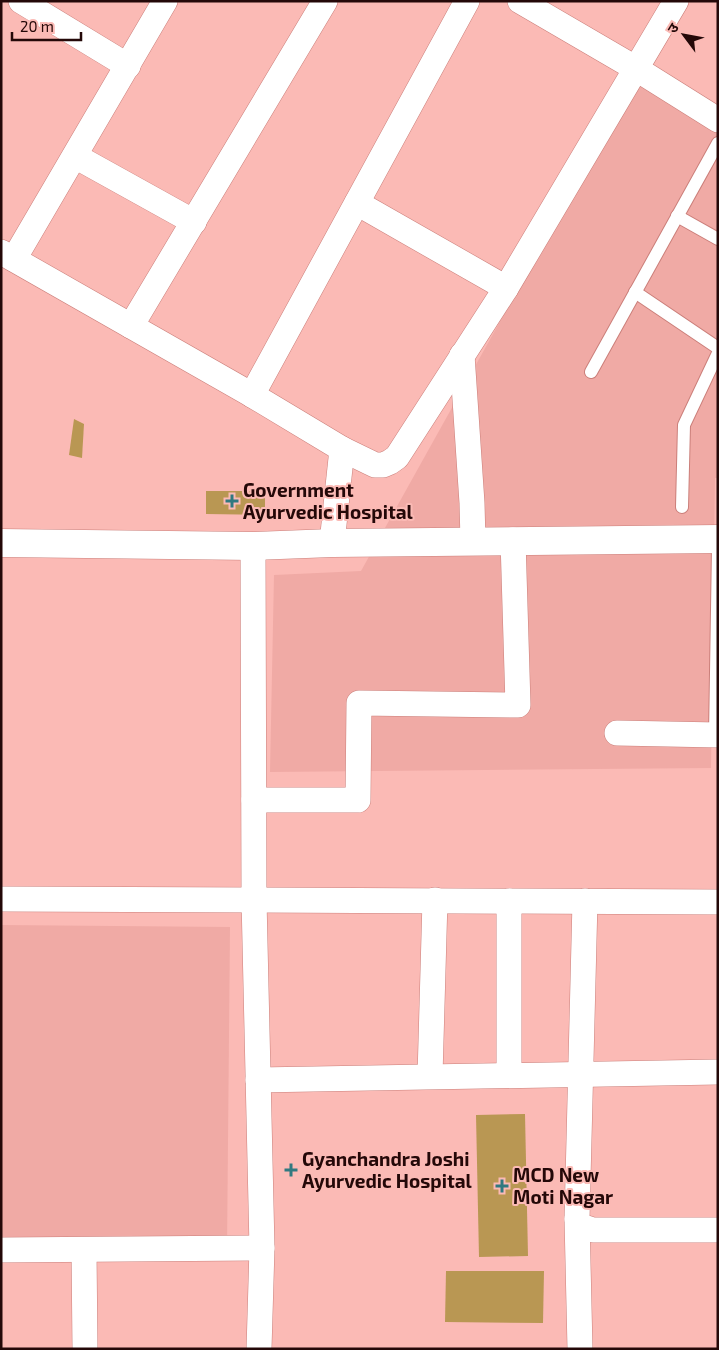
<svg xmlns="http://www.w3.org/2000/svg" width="719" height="1350" viewBox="0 0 719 1350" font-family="'Exo 2','Noto Sans Devanagari',sans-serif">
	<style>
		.built { fill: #f0aaa5 }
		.building { fill: #b99753 }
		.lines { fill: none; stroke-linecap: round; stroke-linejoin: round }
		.lane-casing { stroke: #cb7f7a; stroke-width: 14 }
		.street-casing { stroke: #cb7f7a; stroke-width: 26 }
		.secondary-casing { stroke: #cb7f7a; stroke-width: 29 }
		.lane { stroke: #fff; stroke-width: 12 }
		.street { stroke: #fff; stroke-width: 25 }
		.secondary { stroke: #fff; stroke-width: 28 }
		.poi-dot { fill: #317980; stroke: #fbbab5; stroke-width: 2 }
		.labels { text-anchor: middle; stroke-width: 4; stroke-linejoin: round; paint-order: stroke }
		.poi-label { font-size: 19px; font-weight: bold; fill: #240808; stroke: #fbbab5; text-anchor: start }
	</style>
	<rect width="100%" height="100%" fill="#fbbab5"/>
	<g class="built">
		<polygon points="639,72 718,122 718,478 715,478 711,768 270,772 274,575 361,571"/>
		<polygon points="1,925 230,927 227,1248 1,1247"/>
	</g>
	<g class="building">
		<polygon points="74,419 84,424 82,458 69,455"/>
		<polygon points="206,491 265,491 265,515 206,514"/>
		<polygon points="525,1114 528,1256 479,1257 476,1115"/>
		<polygon points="446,1271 544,1271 543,1323 445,1322"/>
	</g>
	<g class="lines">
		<g class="lane-casing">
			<g id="lane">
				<polyline points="677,216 718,239"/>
				<polyline points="635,292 718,348"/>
				<polyline points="591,372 718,143"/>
				<polyline points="682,507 684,425 718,353"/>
				<polyline points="715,735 718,547"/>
			</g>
		</g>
		<g class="street-casing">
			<g id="street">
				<polyline points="21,1 128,66"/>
				<polyline points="520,1 635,68 718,120"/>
				<polyline points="75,156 194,222"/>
				<polyline points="357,203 506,288"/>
				<polyline points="1,252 252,395 342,449 375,465 383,465 390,462 397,457 506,288 676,1"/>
				<polyline points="14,259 165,1"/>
				<polyline points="131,326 325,1"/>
				<polyline points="462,355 472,503 473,541"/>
				<polyline points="252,395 467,1"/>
				<polyline points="332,543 342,449"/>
				<polyline points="253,546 254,899 262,1248 259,1349"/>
				<polyline points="617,733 718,735"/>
				<polyline points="254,800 358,800 359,703 518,705 513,540"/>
				<polyline points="1,899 718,902"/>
				<polyline points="585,901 577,1219 581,1226 593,1230 718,1230"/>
				<polyline points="509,1075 509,901"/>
				<polyline points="430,1076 435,900"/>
				<polyline points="258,1080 718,1072"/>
				<polyline points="577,1219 580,1349"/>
				<polyline points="1,1250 262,1248"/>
				<polyline points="84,1250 85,1349"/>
			</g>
		</g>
		<g class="secondary-casing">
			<polyline id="secondary" points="1,543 253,546 332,543 718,539"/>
		</g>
		<use href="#lane" class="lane"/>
		<use href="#street" class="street"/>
		<use href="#secondary" class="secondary"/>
	</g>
	<g class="poi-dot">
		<path d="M229.5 493.5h5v5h5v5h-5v5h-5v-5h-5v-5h5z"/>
		<path d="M288.5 1162.5h5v5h5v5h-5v5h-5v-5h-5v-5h5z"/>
		<path d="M499.5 1178.5h5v5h5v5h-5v5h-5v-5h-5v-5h5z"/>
	</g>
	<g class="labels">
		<g class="poi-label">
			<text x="243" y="497">Government<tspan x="243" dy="22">Ayurvedic Hospital</tspan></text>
			<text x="302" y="1166">Gyanchandra Joshi<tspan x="302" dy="22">Ayurvedic Hospital</tspan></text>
			<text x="513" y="1182">MCD New<tspan x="513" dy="22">Moti Nagar</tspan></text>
		</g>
	</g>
	<rect width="719" height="1350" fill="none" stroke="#240808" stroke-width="5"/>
	<g transform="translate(684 35) rotate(302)" stroke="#fbbab5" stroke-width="4" paint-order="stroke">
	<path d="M0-4L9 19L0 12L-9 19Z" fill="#240808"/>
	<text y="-8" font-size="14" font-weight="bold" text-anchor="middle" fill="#240808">उ</text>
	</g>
	<path d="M12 32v8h69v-8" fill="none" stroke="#240808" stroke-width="2.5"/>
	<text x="20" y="32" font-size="15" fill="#240808" stroke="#fbbab5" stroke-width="4" paint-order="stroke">20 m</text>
</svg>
